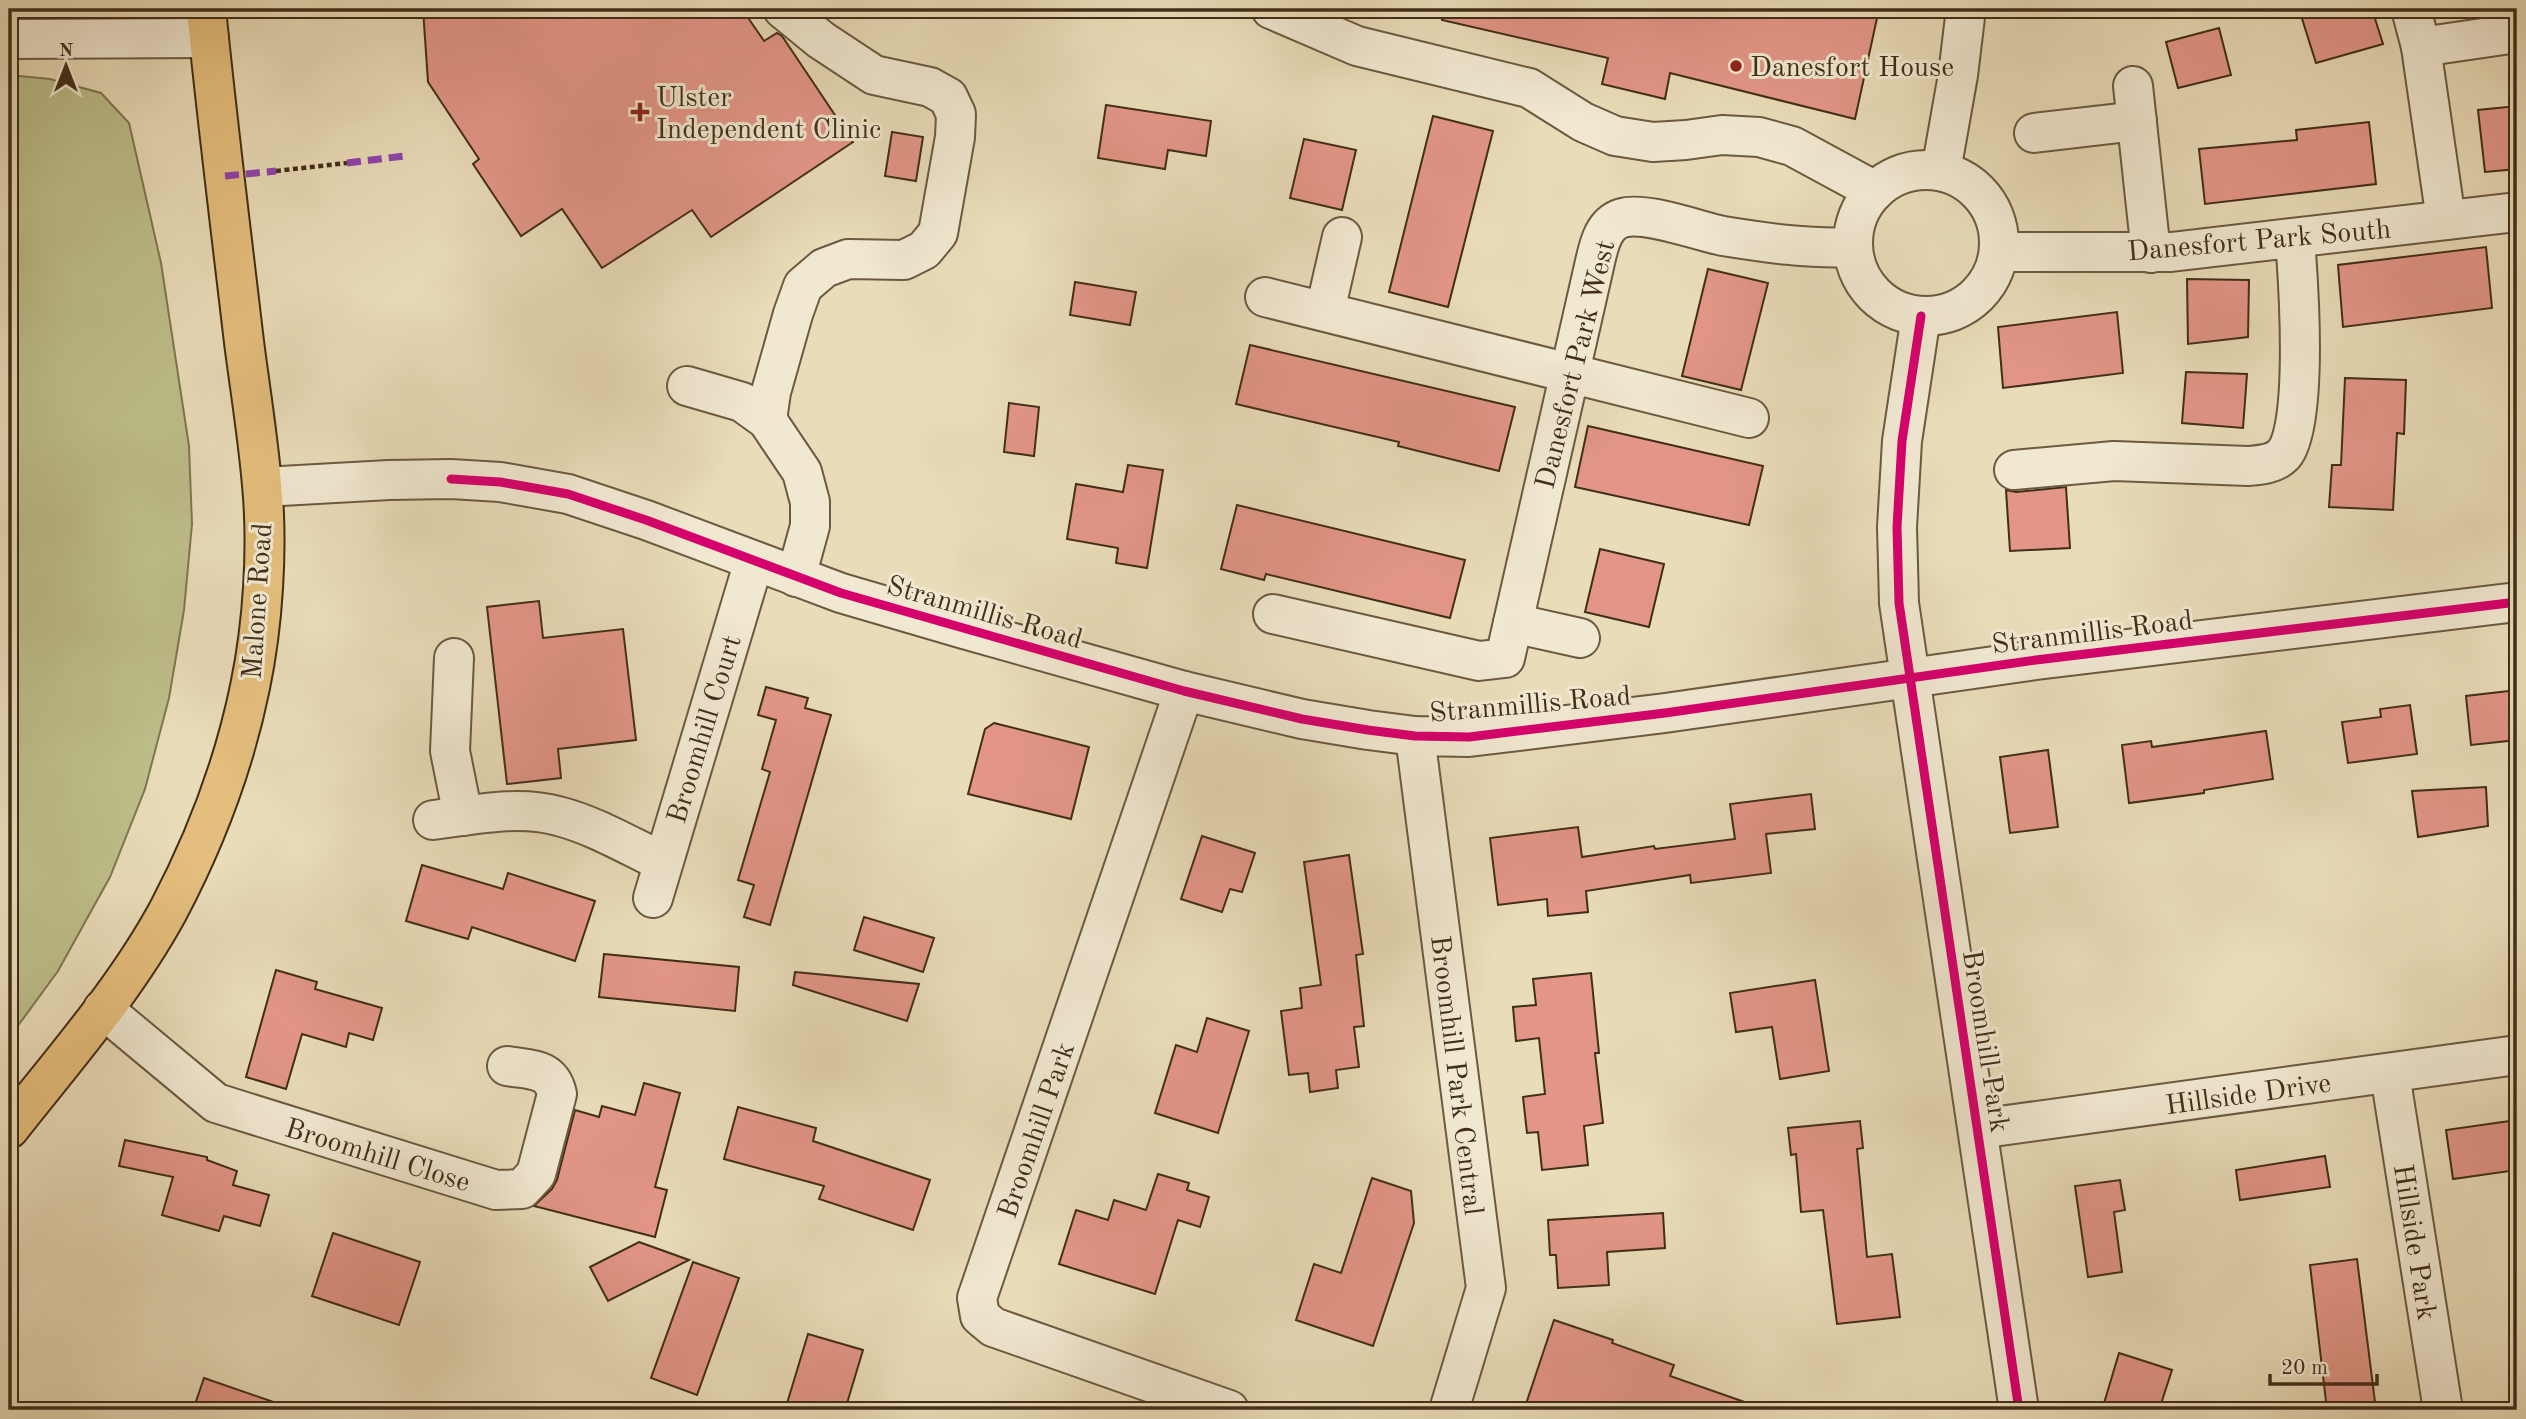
<svg xmlns="http://www.w3.org/2000/svg" width="2526" height="1419" viewBox="0 0 2526 1419" font-family="'Old Standard TT',serif">
	<style>
		.green { fill: #bdbe8a; stroke: #7f7651; stroke-width: 2 }
		.building { fill: #e39687; stroke: #412e18; stroke-width: 2 }
		.lines { fill: none; stroke-linecap: round; stroke-linejoin: round }
		.minor-casing { stroke: #6b5a40; stroke-width: 42 }
		.major-casing { stroke: #412e18; stroke-width: 42 }
		.path { stroke: #412e18; stroke-width: 4.5; stroke-dasharray: 5 3.5; stroke-linecap: butt }
		.minor { stroke: #f1e8d1; stroke-width: 38 }
		.major { stroke: #e4be7c; stroke-width: 38 }
		.quiet { stroke: #8e44ad; stroke-width: 7; stroke-dasharray: 14 7; stroke-linecap: butt }
		.cycleway-casing { stroke: #f1e8d1; stroke-width: 13 }
		.cycleway { stroke: #d6006c; stroke-width: 9 }
		.poi-dot { fill: #8f2418; stroke: #f1e8d1; stroke-width: 2.5 }
		.labels { text-anchor: middle; stroke-width: 6; stroke-linejoin: round; paint-order: stroke }
		.poi-label { font-size: 28px; fill: #412e18; stroke: #f1e8d1; text-anchor: start }
		.street-label { font-size: 28px; fill: #412e18; stroke: #f1e8d1 }
	</style>
	<rect width="100%" height="100%" fill="#e9dcb8"/>
	<filter id="stains"><feTurbulence type="fractalNoise" baseFrequency=".00286" numOctaves="4"/><feColorMatrix values="0 0 0 0 .2 0 0 0 0 .09 0 0 0 0 .02 0 0 0 .5 -.17"/></filter>
	<radialGradient id="worn" r=".72"><stop offset=".6" stop-color="#630" stop-opacity="0"/><stop offset="1" stop-color="#630" stop-opacity=".3"/></radialGradient>
	<polygon class="green" points="9,75 50,79 101,93 129,123 161,263 189,446 192,524 184,610 169,698 145,789 110,877 58,971 9,1038"/>
	<g class="building">
		<polygon points="423,9 742,9 764,41 777,33 782,36 853,142 711,237 692,210 602,268 562,209 521,236 473,164 479,159 428,82"/>
		<polygon points="1443,9 1879,9 1855,119 1670,73 1665,99 1602,84 1608,58 1442,20"/>
		<polygon points="2299,9 2372,9 2383,44 2316,63"/>
		<polygon points="2219,28 2231,75 2178,88 2166,42"/>
		<polygon points="1106,105 1211,121 1206,156 1168,150 1165,169 1098,158"/>
		<polygon points="2517,106 2517,169 2485,172 2478,110"/>
		<polygon points="1433,116 1493,131 1448,307 1389,292"/>
		<polygon points="2369,122 2376,184 2205,204 2199,149 2297,140 2296,130"/>
		<polygon points="892,132 923,137 916,181 885,176"/>
		<polygon points="1304,139 1356,150 1342,210 1290,198"/>
		<polygon points="2486,247 2492,308 2343,327 2338,265"/>
		<polygon points="1708,269 1768,283 1741,390 1682,376"/>
		<polygon points="2187,279 2249,280 2248,337 2188,344"/>
		<polygon points="1075,282 1136,292 1130,325 1070,315"/>
		<polygon points="2117,312 2123,373 2003,388 1998,327"/>
		<polygon points="1250,345 1515,407 1499,471 1398,446 1399,442 1236,404"/>
		<polygon points="2186,372 2247,374 2243,428 2182,423"/>
		<polygon points="2345,378 2406,380 2404,434 2397,433 2393,510 2329,507 2332,465 2341,465"/>
		<polygon points="1009,403 1039,407 1034,456 1004,452"/>
		<polygon points="1588,426 1763,466 1749,525 1575,487"/>
		<polygon points="1128,465 1163,470 1147,568 1116,563 1118,548 1067,539 1076,484 1123,492"/>
		<polygon points="2066,487 2070,548 2010,551 2006,490 2016,492"/>
		<polygon points="1237,505 1465,560 1450,618 1266,574 1264,580 1221,569"/>
		<polygon points="1600,549 1664,564 1649,627 1585,612"/>
		<polygon points="539,601 543,638 623,629 636,740 558,749 561,778 507,784 487,607"/>
		<polygon points="766,687 808,698 805,708 831,715 770,925 744,917 754,885 738,880 770,772 762,769 776,720 758,715"/>
		<polygon points="2517,690 2517,740 2471,745 2466,696"/>
		<polygon points="2410,705 2417,754 2348,763 2342,722 2381,717 2380,709"/>
		<polygon points="994,723 1089,747 1071,819 968,794 985,729"/>
		<polygon points="2266,731 2273,779 2204,790 2204,793 2129,803 2122,745 2151,741 2152,747"/>
		<polygon points="2048,750 2058,827 2010,833 2000,757"/>
		<polygon points="2486,787 2488,826 2418,837 2412,791"/>
		<polygon points="1811,794 1815,829 1766,834 1771,873 1691,883 1690,875 1586,891 1588,912 1548,916 1547,899 1498,905 1490,838 1578,827 1582,857 1654,846 1655,849 1735,839 1730,804"/>
		<polygon points="1202,836 1255,853 1242,892 1230,889 1222,912 1181,899"/>
		<polygon points="1349,855 1363,954 1356,955 1364,1026 1354,1027 1359,1067 1336,1070 1338,1088 1310,1092 1308,1073 1289,1075 1281,1011 1302,1008 1300,988 1321,985 1304,862"/>
		<polygon points="422,865 503,889 508,873 595,901 575,961 472,927 468,939 406,921"/>
		<polygon points="864,917 934,938 923,972 854,950"/>
		<polygon points="604,954 739,967 735,1011 599,997"/>
		<polygon points="276,970 317,982 315,989 382,1008 373,1040 349,1033 346,1047 302,1034 286,1089 246,1077"/>
		<polygon points="795,972 919,984 907,1021 793,985"/>
		<polygon points="1591,973 1599,1053 1595,1053 1603,1123 1584,1126 1588,1165 1542,1170 1538,1132 1527,1133 1523,1097 1545,1094 1539,1038 1516,1041 1513,1007 1536,1005 1533,979"/>
		<polygon points="1815,980 1829,1071 1780,1079 1772,1027 1736,1032 1730,993"/>
		<polygon points="1207,1018 1249,1031 1218,1133 1155,1113 1176,1045 1197,1052"/>
		<polygon points="644,1083 680,1093 655,1187 667,1190 655,1237 534,1206 552,1189 557,1180 575,1110 599,1117 602,1106 635,1115"/>
		<polygon points="738,1107 816,1128 813,1141 930,1180 913,1230 819,1199 824,1186 724,1159"/>
		<polygon points="2517,1120 2517,1170 2453,1179 2446,1130"/>
		<polygon points="1860,1121 1863,1148 1857,1149 1867,1257 1892,1254 1900,1317 1837,1324 1823,1210 1801,1212 1796,1154 1791,1155 1788,1128"/>
		<polygon points="125,1140 207,1157 207,1160 237,1171 233,1185 269,1195 260,1226 224,1216 219,1231 162,1215 173,1177 119,1166"/>
		<polygon points="2325,1156 2330,1187 2240,1200 2236,1170"/>
		<polygon points="1158,1174 1189,1183 1187,1190 1209,1197 1200,1227 1178,1220 1155,1294 1059,1264 1076,1210 1108,1220 1114,1200 1146,1210"/>
		<polygon points="1372,1178 1411,1191 1414,1223 1373,1346 1296,1320 1314,1264 1341,1273"/>
		<polygon points="2120,1180 2125,1210 2114,1212 2122,1272 2088,1277 2075,1186"/>
		<polygon points="1663,1213 1665,1248 1607,1252 1609,1285 1558,1288 1556,1255 1550,1255 1548,1220"/>
		<polygon points="333,1233 420,1262 399,1325 312,1296"/>
		<polygon points="639,1242 689,1260 608,1301 590,1267"/>
		<polygon points="2357,1259 2376,1410 2327,1410 2310,1265"/>
		<polygon points="693,1262 739,1278 697,1395 651,1378"/>
		<polygon points="1554,1320 1613,1340 1612,1343 1674,1365 1670,1376 1756,1406 1755,1410 1524,1410"/>
		<polygon points="808,1334 863,1350 845,1410 785,1410"/>
		<polygon points="2119,1353 2172,1370 2159,1410 2102,1410"/>
		<polygon points="204,1378 285,1406 284,1410 193,1410"/>
	</g>
	<g class="lines">
		<g class="minor-casing">
			<g id="minor">
				<polyline points="1271,9 1357,46 1529,88 1583,122 1615,136 1653,142 1686,140 1722,135 1759,137 1792,146 1875,191"/>
				<polyline points="2411,9 2421,47 2446,220"/>
				<polyline points="9,39 209,38"/>
				<polyline points="2421,47 2517,33"/>
				<polyline points="2133,86 2151,253"/>
				<polyline points="2034,133 2137,121"/>
				<circle cx="1926" cy="243" r="73"/>
				<polyline points="1941,171 1958,75 1966,9"/>
				<polyline points="1999,252 2171,252 2517,212"/>
				<polyline points="1265,297 1749,418"/>
				<polyline points="1325,311 1342,237"/>
				<polyline points="1921,316 1902,441 1897,527 1899,603 2019,1410"/>
				<polyline points="687,386 742,402 767,420 802,472 810,502 810,526 796,577"/>
				<polyline points="767,420 771,392 793,314 803,286 824,268 848,259 904,260 924,250 938,233 955,137 956,114 948,97 930,87 874,75 821,40 783,9"/>
				<path d="M2014,470L2114,461L2248,466C2259,465 2275,464 2283,455C2309,431 2298,277 2295,239"/>
				<polyline points="263,487 389,480 451,479 500,482 568,494 646,520 841,593 964,629 1184,691 1302,719 1368,730 1415,736 1469,737 1665,713 2036,660 2517,602"/>
				<path d="M1273,614L1479,661L1505,658L1595,262C1599,245 1603,224 1622,218C1646,211 1698,231 1723,236C1767,243 1809,249 1853,247"/>
				<polyline points="1513,623 1580,638"/>
				<polyline points="454,658 450,751 463,816"/>
				<polyline points="1184,691 977,1298 980,1316 993,1327 1229,1410"/>
				<polyline points="1415,736 1486,1288 1449,1410"/>
				<path d="M433,820C473,815 518,805 558,816C594,825 629,846 663,862"/>
				<polyline points="653,898 754,561"/>
				<path d="M103,1009L216,1103L496,1190L522,1189L536,1174L557,1094C551,1067 530,1070 507,1066"/>
				<polyline points="2390,1074 2443,1410"/>
				<polyline points="1978,1129 2517,1055"/>
			</g>
		</g>
		<g class="major-casing">
			<path id="major" d="M9,1129C64,1059 125,990 168,911C205,841 234,765 250,687C263,625 268,548 262,485C258,437 250,389 244,342C231,231 217,120 206,9"/>
		</g>
		<polyline class="path" points="276,171 347,163"/>
		<use href="#minor" class="minor"/>
		<use href="#major" class="major"/>
		<g class="quiet">
			<polyline points="347,163 404,156"/>
			<polyline points="225,176 276,171"/>
		</g>
		<g class="cycleway-casing">
			<g id="cycleway">
				<polyline points="1921,316 1902,441 1897,527 1899,603 2019,1410"/>
				<polyline points="451,479 500,482 568,494 646,520 841,593 1184,691 1302,719 1368,730 1415,736 1469,737 1665,713 2036,660 2517,602"/>
			</g>
		</g>
		<use href="#cycleway" class="cycleway"/>
	</g>
	<g class="poi-dot">
		<circle cx="1736" cy="66" r="7"/>
		<path d="M636.5 101.5h7v7h7v7h-7v7h-7v-7h-7v-7h7z"/>
	</g>
	<g class="labels">
		<g class="poi-label">
			<text x="1750" y="76">Danesfort House</text>
			<text x="656" y="106">Ulster<tspan x="656" dy="32">Independent Clinic</tspan></text>
		</g>
		<g class="street-label">
			<text transform="translate(2259 239) rotate(-5)" y="10">Danesfort Park South</text>
			<text transform="translate(1574 364) rotate(-76)" y="10">Danesfort Park West</text>
			<text transform="translate(256 601) rotate(-86)" y="10">Malone Road</text>
			<text transform="translate(985 611) rotate(16)" y="10">Stranmillis Road</text>
			<text transform="translate(2092 631) rotate(-7)" y="10">Stranmillis Road</text>
			<text transform="translate(1530 703) rotate(-5)" y="10">Stranmillis Road</text>
			<text transform="translate(703 729) rotate(-73)" y="10">Broomhill Court</text>
			<text transform="translate(1987 1041) rotate(81)" y="10">Broomhill Park</text>
			<text transform="translate(1458 1075) rotate(83)" y="10">Broomhill Park Central</text>
			<text transform="translate(2248 1093) rotate(-8)" y="10">Hillside Drive</text>
			<text transform="translate(1035 1130) rotate(-71)" y="10">Broomhill Park</text>
			<text transform="translate(378 1154) rotate(17)" y="10">Broomhill Close</text>
			<text transform="translate(2416 1242) rotate(81)" y="10">Hillside Park</text>
		</g>
	</g>
	<rect width="2526" height="1419" fill="none" stroke="#e9dcb8" stroke-width="35"/>
	<rect x="10" y="10" width="2505" height="1398" fill="none" stroke="#412e18" stroke-width="3.5"/>
	<rect x="18" y="18" width="2491" height="1384" fill="none" stroke="#412e18" stroke-width="2"/>
	<g transform="translate(66 66)" stroke="#f1e8d1" stroke-width="5" paint-order="stroke">
	<path d="M0-5L12 26L0 18L-12 26Z" fill="#412e18"/>
	<text y="-10" font-size="19" font-weight="bold" text-anchor="middle" fill="#412e18">N</text>
	</g>
	<path d="M2270 1374v10h107v-10" fill="none" stroke="#412e18" stroke-width="3.5"/>
	<text x="2281" y="1374" font-size="21" fill="#412e18" stroke="#f1e8d1" stroke-width="5" paint-order="stroke">20 m</text>
	<rect width="100%" height="100%" filter="url(#stains)"/>
	<rect width="100%" height="100%" fill="url(#worn)"/>
</svg>
